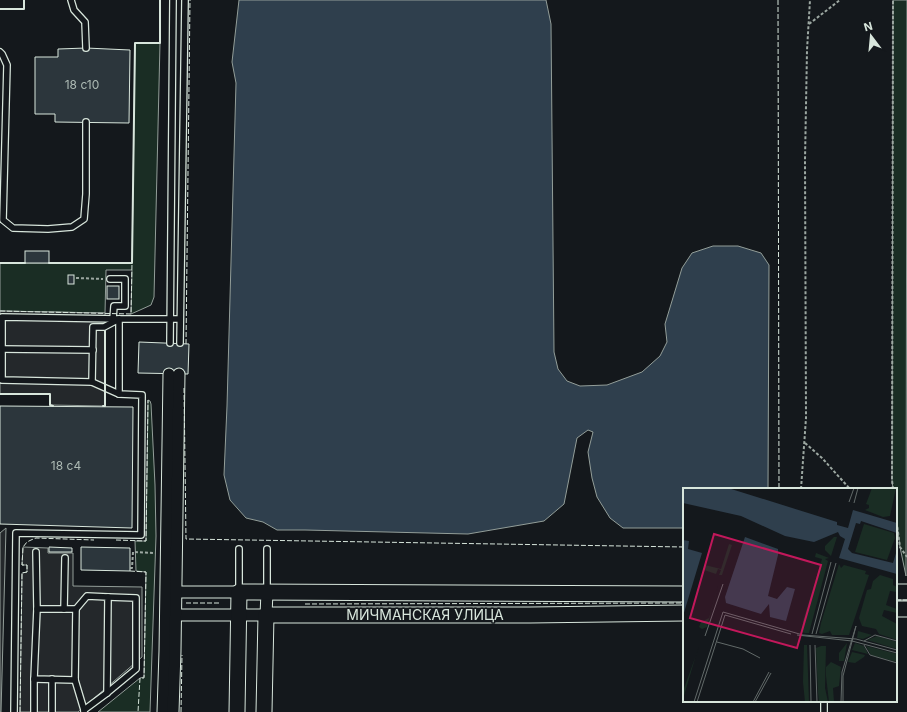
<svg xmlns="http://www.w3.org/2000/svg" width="907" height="712" viewBox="0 0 907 712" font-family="Inter,sans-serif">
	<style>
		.green { fill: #1a2d24; stroke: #939e99 }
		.parking { fill: #24282b; stroke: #939e99 }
		.water { fill: #2f3f4d; stroke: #939e99 }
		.building { fill: #2c363c; stroke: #d8e6dc }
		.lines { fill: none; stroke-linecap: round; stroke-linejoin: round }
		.service-casing { stroke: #d8e6dc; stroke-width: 8 }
		.minor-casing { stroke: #d8e6dc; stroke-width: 13 }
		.secondary-casing { stroke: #d8e6dc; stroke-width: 17 }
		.path { stroke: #9da8a2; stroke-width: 2; stroke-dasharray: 3 2; stroke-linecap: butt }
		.service { stroke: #14181c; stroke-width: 5.5 }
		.minor { stroke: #14181c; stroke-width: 11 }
		.secondary { stroke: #14181c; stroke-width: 15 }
		.fence { stroke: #d8e6dc; stroke-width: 1; stroke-dasharray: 5 2; stroke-linecap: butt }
		.wall { stroke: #d8e6dc; stroke-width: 2 }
		.labels { text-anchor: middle; stroke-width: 3; stroke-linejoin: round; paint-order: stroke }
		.number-label { font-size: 12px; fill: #adbab4 }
		.street-label { font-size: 14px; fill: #d8e6dc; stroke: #14181c }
		.inset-road { fill: none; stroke: #626a69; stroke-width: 1 }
		.view { fill: #c2185b; fill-opacity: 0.15; stroke: #c2185b; stroke-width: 2 }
		.inset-edge { fill: none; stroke: #d8e6dc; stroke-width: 2 }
	</style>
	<rect width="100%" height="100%" fill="#14181c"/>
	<g class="green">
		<polygon points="893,0 907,0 906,576 900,547 896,517 896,489 893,489 892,480"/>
		<polygon points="135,43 160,43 154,297 151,305 140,310 131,314 132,270 106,270 105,313 0,311 0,263 132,263"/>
		<polygon points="148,400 150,401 151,404 155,485 156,536 150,712 98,712 140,678 144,677 146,572 136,571 135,541 146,541"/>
	</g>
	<g class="parking">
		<polygon points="0,311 105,313 105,406 50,405 50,394 0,394"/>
		<polygon points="6,528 1,712 0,712 0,533"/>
		<polygon points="23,547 48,548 48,553 73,553 73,586 142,587 142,657 78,712 20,712 22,573 27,572 27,565 22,565"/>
	</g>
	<polygon class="water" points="239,0 546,0 551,24 554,352 558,369 567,381 580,386 607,385 642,372 660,356 667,342 665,324 682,268 692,253 713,246 738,246 761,253 769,265 768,489 684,489 684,528 623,528 610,518 597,497 592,478 588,452 593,432 588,430 577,438 564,504 544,521 468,534 305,530 277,530 263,522 246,518 230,500 224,475 227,406 236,83 232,62"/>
	<g class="building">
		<polygon points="86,48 130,50 129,123 55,122 55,114 35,114 35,57 58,57 58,49"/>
		<rect x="25" y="251" width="24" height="12"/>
		<rect x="68" y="275" width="6" height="9"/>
		<rect x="107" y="286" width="12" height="13"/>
		<polygon points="139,342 189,344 188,374 138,373"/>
		<polygon points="0,406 133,407 132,528 0,524"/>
		<polygon points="49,547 72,548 72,552 49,552"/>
		<polygon points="81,547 130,548 130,571 81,570"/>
	</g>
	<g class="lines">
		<g class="service-casing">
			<g id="service">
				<polyline points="71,0 74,10 85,22 86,48"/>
				<polyline points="0,52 2,54 7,65 3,220 13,228 48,229 72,227 84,219 86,194 86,122"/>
				<polyline points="110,279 125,279 125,306 114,306 113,319"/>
				<polyline points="170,343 173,0"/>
				<polyline points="180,343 185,0"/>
				<polyline points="2,349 93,350"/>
				<polyline points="92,382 93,327 104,327 119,319 119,394"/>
				<polyline points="36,552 37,609 34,679 75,680"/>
				<polyline points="239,591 239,549"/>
				<polyline points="267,592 267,549"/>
				<polyline points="37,609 76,609"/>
				<polyline points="64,609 65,558"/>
				<polyline points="34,679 34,712"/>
				<polyline points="824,701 824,712"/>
				<polyline points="84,710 75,680 76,609 87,596 108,597 107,693"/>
				<polyline points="14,712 16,533 141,535 142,395 119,394 92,382 2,380 2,317 119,319 180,319"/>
				<polyline points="52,712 52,679"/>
				<polyline points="84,712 84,710 107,693 136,669 136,598 108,597"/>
			</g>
		</g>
		<g class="minor-casing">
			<g id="minor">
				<polyline points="169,592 239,592"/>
				<polyline points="168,615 266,615 267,592"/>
				<polyline points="163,712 165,651 169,374"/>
				<polyline points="173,712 175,651 179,374"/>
			</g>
		</g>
		<g class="secondary-casing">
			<g id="secondary">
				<polyline points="896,592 907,592"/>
				<polyline points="896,609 907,609"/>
				<polyline points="237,712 239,592 684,594"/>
				<polyline points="264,712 266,615 530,615 684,613"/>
			</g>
		</g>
		<g class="path">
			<polyline points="809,24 840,0"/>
			<polyline points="76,278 103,279"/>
			<polyline points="805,443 822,458 850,489"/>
			<polyline points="801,489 806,418 805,160 807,50 810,0"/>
			<polyline points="893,489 892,480 893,0"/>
			<polyline points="896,517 900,547 907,557"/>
			<polyline points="130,568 132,568 133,552 155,553"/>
		</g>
		<use href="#service" class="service"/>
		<use href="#minor" class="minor"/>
		<use href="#secondary" class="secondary"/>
		<g class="fence">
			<polyline points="778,0 779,489"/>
			<polyline points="0,311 131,314 132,263"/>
			<polyline points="186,344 190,0"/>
			<polyline points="184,388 186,539 684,547"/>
			<polyline points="116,540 146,541 148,400"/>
			<polyline points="130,571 146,572 144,678 140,678 138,712"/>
			<polyline points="896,600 907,600"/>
			<polyline points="186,603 221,603"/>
			<polyline points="305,604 684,603"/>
			<polyline points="20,712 22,573 27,572 27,565 22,565 23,547 27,542 31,540 36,538 94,540"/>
			<polyline points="181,712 182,655"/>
		</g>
		<g class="wall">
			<polyline points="0,9 24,9 24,0"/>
			<polyline points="0,263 25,263"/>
			<polyline points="49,263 132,263 135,43 160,43 160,0"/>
			<polyline points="0,394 50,394 50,405 53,406"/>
			<polyline points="103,406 105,406 105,331"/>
		</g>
	</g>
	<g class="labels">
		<g class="number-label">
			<text x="82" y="89">18 с10</text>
			<text x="66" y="470">18 с4</text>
		</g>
		<g class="street-label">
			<text x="425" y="620">МИЧМАНСКАЯ УЛИЦА</text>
		</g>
	</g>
	<g transform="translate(683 488)">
		<rect width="214" height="214" fill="#14181c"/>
		<path d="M189,0H213L207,28L200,29L182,22L186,20V17L183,16ZM181,36L211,45L212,50L204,72L172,64ZM151,49H154L148,68L142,62V58ZM46,56L49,57L39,87H36L38,82L35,81L33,86L21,82L22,77L38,81ZM133,65L146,70L142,71L145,73L126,145H122L119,144L120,133L139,71L132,69ZM156,76L158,80L161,77L183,83L182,86L186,87L166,147H149L147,143L139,146L136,145L138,135ZM197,87L210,91V97L214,99V104L207,103L203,117L214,121V125L201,122L199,128L214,136V152L196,146L193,141L179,138L176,130L184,102L188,101L190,93ZM35,98L24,139L19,141L16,139L18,134L26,130ZM175,143L189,147L180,151L174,150ZM194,148L214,154V161L184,152ZM164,155L161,173H156V165ZM172,155L181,158L185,166L169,162ZM121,157H124L126,214H122L120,194ZM138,158H143L142,200L145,214H136L135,205L133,160ZM183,158L214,166V174L188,167ZM16,159L13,167L0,211V203ZM169,164L182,167L181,169L172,175L165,174ZM148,174L158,179L156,198L150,200L151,214H146L143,188V179Z" fill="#1a2d24"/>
		<path d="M0,0H45L154,34V37L165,40L170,22L214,35V45L178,33L177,36L173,35L165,61L169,65L210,75L214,62V86L156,70L162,51L157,48L155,44L131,54L102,48L58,28L0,15ZM62,49L95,61V67L85,108L94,111L104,99L112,101L103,133L87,129L86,116L78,126L43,115L42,109ZM0,52L6,53L5,61L19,65L0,128Z" fill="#2f3f4d"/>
		<path class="inset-road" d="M166,14L171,0M171,15L175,0M129,146L148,74M133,146L153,75M114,147L169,153L214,165M22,148L40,96M181,153L192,147L214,153M34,154L60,161L77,170M127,157L128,214M132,157L134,214M181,157L187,167L214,175M11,214L40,124L120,147L173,151L214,162M14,214L42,127L108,146M70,214L86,184M72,214L88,185M158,214L159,184L173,138L160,188V214"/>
		<path class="view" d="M31,46L138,77L114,160L7,130Z"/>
		<rect width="214" height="214" class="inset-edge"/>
	</g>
	<g transform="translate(871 36) rotate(344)" stroke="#14181c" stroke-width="3" paint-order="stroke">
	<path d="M0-3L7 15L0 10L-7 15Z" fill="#d8e6dc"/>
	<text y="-6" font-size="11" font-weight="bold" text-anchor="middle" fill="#d8e6dc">N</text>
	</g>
</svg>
